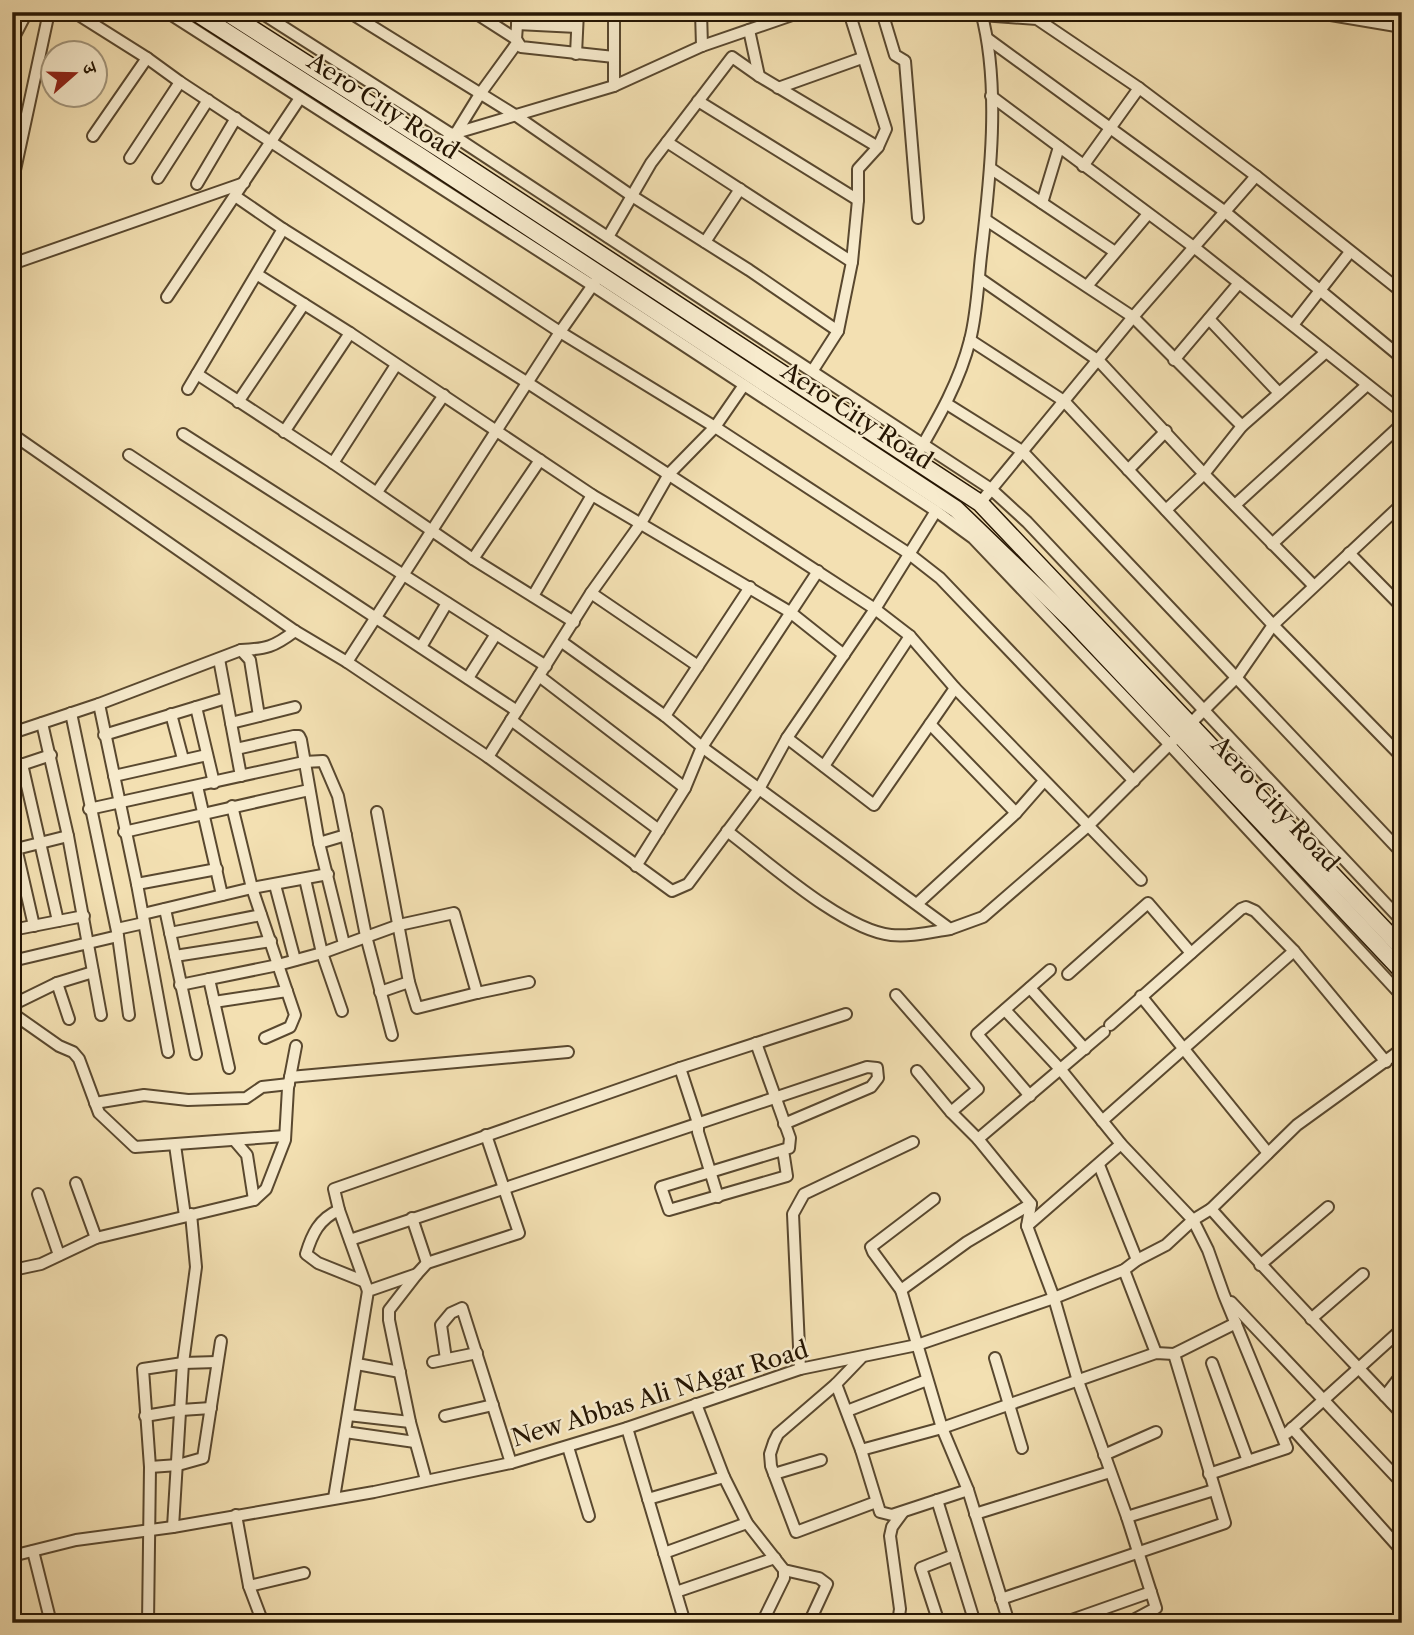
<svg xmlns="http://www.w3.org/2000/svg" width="1414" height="1635" viewBox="0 0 1414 1635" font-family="'Libre Caslon Text','Noto Serif Devanagari',serif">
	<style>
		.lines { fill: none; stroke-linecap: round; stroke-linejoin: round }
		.street-casing { stroke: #59482f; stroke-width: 14 }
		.secondary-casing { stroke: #261603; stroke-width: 19 }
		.street { stroke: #f7ebcd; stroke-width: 10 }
		.secondary { stroke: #f7ebcd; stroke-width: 16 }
		.labels { text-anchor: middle; stroke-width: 5; stroke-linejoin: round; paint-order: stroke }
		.street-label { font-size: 24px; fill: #261603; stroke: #f7ebcd }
	</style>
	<rect width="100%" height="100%" fill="#f3e0b2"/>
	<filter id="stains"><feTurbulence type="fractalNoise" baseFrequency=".00286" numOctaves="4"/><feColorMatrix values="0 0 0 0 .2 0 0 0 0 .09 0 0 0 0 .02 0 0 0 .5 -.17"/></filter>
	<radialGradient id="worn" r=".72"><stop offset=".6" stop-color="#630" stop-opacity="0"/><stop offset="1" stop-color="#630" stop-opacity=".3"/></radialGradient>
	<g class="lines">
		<g class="street-casing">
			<g id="street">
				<polyline points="74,12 147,58"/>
				<polyline points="167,12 592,285 936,511 973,538 1170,745 1402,996"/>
				<polyline points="260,12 451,134 991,489 1027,522 1402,921"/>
				<polyline points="349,12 515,115 632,196 749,270 838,331"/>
				<polyline points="474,12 516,39"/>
				<polyline points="518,12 516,39 521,47 614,57"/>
				<polyline points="701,12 702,46"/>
				<polyline points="882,12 895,55 905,61 918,218"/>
				<polyline points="1313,12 1402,27"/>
				<polyline points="982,15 1037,19 1139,88 1256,176 1402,292"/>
				<polyline points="517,24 577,27"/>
				<polyline points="749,30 759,76"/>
				<polyline points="988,39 1224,211 1402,358"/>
				<polyline points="12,41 27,12"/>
				<polyline points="576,54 578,12"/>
				<polyline points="614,86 614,12"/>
				<polyline points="778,88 862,58"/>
				<polyline points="991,96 1195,248 1402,412"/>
				<polyline points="698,101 858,200"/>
				<polyline points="456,133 614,86 702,46 801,12"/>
				<polyline points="93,136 147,58 180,82 560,332 715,427 908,553 940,578 1134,781"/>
				<polyline points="667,142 852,262"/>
				<polyline points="440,149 451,134 456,133 480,94 517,43"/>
				<polyline points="130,158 180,82"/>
				<polyline points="1083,166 1139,88"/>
				<polyline points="990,168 1115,252"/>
				<polyline points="158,178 208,100"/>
				<polyline points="12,184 49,12"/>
				<polyline points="197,184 236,118"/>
				<polyline points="235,196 283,229 528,383 875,609 910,636 955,688 1141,880"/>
				<polyline points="1042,203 1059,147"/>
				<polyline points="986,220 1133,317 1242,426"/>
				<polyline points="608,237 651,163 732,57 759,76 878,147"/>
				<polyline points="705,242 740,189"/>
				<polyline points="12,264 244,183"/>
				<polyline points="258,275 350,333 592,495 790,612 844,655"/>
				<polyline points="979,278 1099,361 1204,474 1313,585"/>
				<polyline points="1087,286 1148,214"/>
				<polyline points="167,297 300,98"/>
				<polyline points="1209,319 1279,393"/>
				<polyline points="1293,325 1350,252"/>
				<polyline points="970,340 1064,401 1273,625 1402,757"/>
				<polyline points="1174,360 1239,283"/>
				<polyline points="813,370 838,331 852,262 858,200 858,169 878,147 886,129 849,12"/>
				<polyline points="197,374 333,463 473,559 574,622"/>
				<polyline points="188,389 283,229"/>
				<polyline points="238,402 304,304"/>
				<polyline points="947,404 1022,451 1402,853"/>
				<polyline points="284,432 350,333"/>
				<polyline points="12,434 295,631 347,662 488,757 672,891 688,884 759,789 787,738 875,609 936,511"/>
				<polyline points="183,434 546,666"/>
				<polyline points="129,455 517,711"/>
				<path d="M914,460C936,422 959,384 970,340C977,313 978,283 981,256C990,180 1001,85 981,12"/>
				<polyline points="333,463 396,365"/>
				<polyline points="1128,470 1166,431"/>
				<polyline points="377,492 444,395"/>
				<polyline points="980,503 1133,317 1256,176"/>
				<polyline points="1235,505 1367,385"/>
				<polyline points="1166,510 1204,474 1242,426 1326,352"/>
				<polyline points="1272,544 1402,424"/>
				<polyline points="1349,553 1402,607"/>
				<polyline points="473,559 540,460"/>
				<polyline points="591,593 698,666"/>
				<polyline points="533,596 592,495"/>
				<polyline points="562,642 665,716 702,747 950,929 983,917 1088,826 1174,740"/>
				<polyline points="421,647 447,603"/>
				<polyline points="241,650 250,660 259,716"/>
				<polyline points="219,659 241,776"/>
				<polyline points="347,662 560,332 595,282"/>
				<polyline points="539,676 685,788"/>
				<polyline points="468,678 496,634"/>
				<polyline points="99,704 137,884 168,1052"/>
				<polyline points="196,707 214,783"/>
				<polyline points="71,713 118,936 129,1015"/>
				<polyline points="171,714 183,759"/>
				<polyline points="665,716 750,587"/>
				<polyline points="511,720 659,830"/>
				<polyline points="42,723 68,836 101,1015"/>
				<polyline points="231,723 295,707"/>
				<polyline points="930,724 1016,813"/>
				<polyline points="1190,724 1237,677 1273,625 1402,504"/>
				<path d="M12,733L99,704L241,650C266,649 274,647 295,631"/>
				<polyline points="104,735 226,698"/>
				<polyline points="787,738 874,805 955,688"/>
				<polyline points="236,749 294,736 299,736 301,740 319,843 344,944"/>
				<polyline points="488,757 591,593 641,523 669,474 715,427 744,385"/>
				<polyline points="22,764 58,921"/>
				<polyline points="824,766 910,636"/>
				<polyline points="12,768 51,755"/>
				<polyline points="114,776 207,755"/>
				<polyline points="197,786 222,895"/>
				<polyline points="232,806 252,888 295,1015 290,1027 265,1038"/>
				<polyline points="89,809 304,762 323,761 338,796 366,936 392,1035"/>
				<polyline points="377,812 409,982 417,1008 477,993 529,982"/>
				<polyline points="12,830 34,926"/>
				<path d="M727,831C767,861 843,930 891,935C911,937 930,932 950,929"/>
				<polyline points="124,832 309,790"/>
				<polyline points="319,843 346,835"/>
				<polyline points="12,850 68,836"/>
				<polyline points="636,866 685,788 702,747 818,571"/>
				<polyline points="305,879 322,953 342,1011"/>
				<polyline points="137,884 217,869"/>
				<polyline points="275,885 295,960"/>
				<polyline points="918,903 1016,813 1044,781"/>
				<polyline points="165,909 196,1054"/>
				<polyline points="143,914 252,888 328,874"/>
				<polyline points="117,929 144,923"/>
				<polyline points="12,930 84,916"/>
				<polyline points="170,933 261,915"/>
				<polyline points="175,956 271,941"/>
				<polyline points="12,961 118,936"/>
				<polyline points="1068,974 1148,903 1191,953"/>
				<polyline points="209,979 229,1068"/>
				<polyline points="57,983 69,1019"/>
				<polyline points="180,985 278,965 322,953 399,925 454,913 477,993"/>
				<polyline points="1030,988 1085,1049"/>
				<polyline points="380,992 409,982"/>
				<polyline points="896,995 978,1089 951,1112"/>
				<polyline points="1141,996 1268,1153"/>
				<polyline points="214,1002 287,991"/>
				<polyline points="12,1005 57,983 93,972"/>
				<polyline points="1005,1010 1061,1070 1121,1144 1193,1220 1208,1250 1224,1295 1287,1448 1209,1474"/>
				<polyline points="12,1013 59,1046 73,1052 79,1059 99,1113 135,1147 285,1136"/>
				<polyline points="1110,1025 1241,909 1246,907 1255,911 1294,951 1386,1062"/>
				<polyline points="756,1043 790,1138 789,1148 661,1187 669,1210 787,1176 783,1150"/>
				<polyline points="680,1068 698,1123 698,1132 718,1197"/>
				<polyline points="917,1071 951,1112 978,1139 1031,1204 1027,1226 1054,1298 1078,1381 1127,1517 1156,1608 1128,1623"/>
				<polyline points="290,1077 568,1052"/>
				<polyline points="1030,1096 977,1034 1050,970"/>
				<polyline points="95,1103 144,1095 188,1100 246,1098 262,1087 289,1084"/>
				<polyline points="1102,1121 1294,951"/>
				<polyline points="978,1139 1104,1032"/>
				<polyline points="235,1141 247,1155 254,1200"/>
				<polyline points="175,1145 185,1216"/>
				<polyline points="1099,1165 1137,1260"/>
				<polyline points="76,1183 96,1238"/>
				<polyline points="38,1194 59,1255"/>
				<path d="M1211,1209C1273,1279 1338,1346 1402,1414"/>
				<path d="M339,1210C319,1219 312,1234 306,1254L318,1263L363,1281"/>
				<polyline points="412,1218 427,1263"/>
				<polyline points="1027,1226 1121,1144"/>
				<polyline points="350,1240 867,1067 877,1068 878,1078 871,1087 784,1124"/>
				<polyline points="1260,1265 1328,1207"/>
				<polyline points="13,1270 41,1264 96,1238 254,1200 266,1189 285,1140 288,1088 296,1046"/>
				<polyline points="1124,1270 1156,1353"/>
				<polyline points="417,1274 389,1310 389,1320 410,1422 426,1480"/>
				<polyline points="901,1290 873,1252 871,1247 934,1199"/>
				<polyline points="368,1291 339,1210 334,1189 680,1068 846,1014"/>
				<polyline points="1231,1302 1402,1483"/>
				<polyline points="1311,1319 1363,1274"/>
				<polyline points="861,1358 836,1384 778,1434 774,1442 770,1454 771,1466 796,1532 876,1502"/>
				<polyline points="995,1358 1022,1448"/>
				<polyline points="446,1359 441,1325 451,1313 462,1308 511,1463"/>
				<polyline points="433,1362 477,1353"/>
				<polyline points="1212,1363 1248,1461"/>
				<polyline points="357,1364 400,1372"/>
				<polyline points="800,1369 793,1214 804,1194 913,1142"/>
				<polyline points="836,1384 861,1450 880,1512 892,1515 968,1490"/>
				<polyline points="1385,1396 1402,1374"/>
				<polyline points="1391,1402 1402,1392"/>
				<polyline points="696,1404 724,1477 747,1523 784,1570 819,1578 827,1584 809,1623"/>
				<polyline points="847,1411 927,1380"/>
				<polyline points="348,1415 410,1422"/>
				<polyline points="145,1416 181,1410 211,1408"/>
				<polyline points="445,1416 493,1405"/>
				<polyline points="627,1428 685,1623"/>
				<polyline points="1292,1428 1402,1551"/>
				<polyline points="345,1432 415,1442"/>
				<polyline points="1287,1433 1402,1329"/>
				<polyline points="568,1447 589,1516"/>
				<polyline points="861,1450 942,1428 1156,1353 1174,1354 1236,1323"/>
				<polyline points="1104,1455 1156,1432"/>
				<polyline points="150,1467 178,1465 203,1458 221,1341"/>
				<polyline points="774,1474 821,1460"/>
				<polyline points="334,1498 368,1291 417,1274 427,1263 519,1233 486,1135"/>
				<polyline points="648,1499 724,1477"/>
				<polyline points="937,1500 975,1623"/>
				<polyline points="975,1514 1110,1472"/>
				<polyline points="236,1515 249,1586 263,1623"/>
				<polyline points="1127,1517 1214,1490"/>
				<polyline points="173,1527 183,1363 196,1267 191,1214"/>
				<polyline points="33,1551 51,1623"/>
				<polyline points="664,1553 747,1523"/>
				<polyline points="12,1556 76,1540 173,1527 374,1492 511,1463 627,1428 800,1369 917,1345 1054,1298 1124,1270 1137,1260 1166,1245 1193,1220 1211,1209 1297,1125 1402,1049"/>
				<polyline points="249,1586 304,1573"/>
				<polyline points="676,1592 775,1558"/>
				<polyline points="1001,1599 1225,1523 1174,1354"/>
				<polyline points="148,1623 150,1467 143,1369 183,1363 217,1362"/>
				<polyline points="762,1623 784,1578 784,1570"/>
				<polyline points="898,1623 900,1609 890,1536 892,1527 903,1512"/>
				<polyline points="939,1623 921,1568 954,1555"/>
				<polyline points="1009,1623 968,1490 942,1428 901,1290 967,1242 1031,1204"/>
				<polyline points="1063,1623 1151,1592"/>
			</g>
		</g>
		<g class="secondary-casing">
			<g id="secondary">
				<polyline points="195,12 420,156 956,509 1072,621 1402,971"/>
				<polyline points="226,12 440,149 980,503 1402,948"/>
			</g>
		</g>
		<use href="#street" class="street"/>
		<use href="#secondary" class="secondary"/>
	</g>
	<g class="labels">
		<g class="street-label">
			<text transform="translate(383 106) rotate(33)" y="8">Aero City Road</text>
			<text transform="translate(857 416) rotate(33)" y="8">Aero City Road</text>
			<text transform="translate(1275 804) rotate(47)" y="8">Aero City Road</text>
			<text transform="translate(660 1394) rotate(-17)" y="8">New Abbas Ali NAgar Road</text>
		</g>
	</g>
	<rect width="1414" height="1635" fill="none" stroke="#f3e0b2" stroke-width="42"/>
	<rect x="14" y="14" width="1386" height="1607" fill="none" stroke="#261603" stroke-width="3.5"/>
	<rect x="21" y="21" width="1372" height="1593" fill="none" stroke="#261603" stroke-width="2"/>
	<g transform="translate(74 74) rotate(70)"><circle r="33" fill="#f7ebcd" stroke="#a3967c" stroke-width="2"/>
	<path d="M0-5L12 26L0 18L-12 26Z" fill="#8f2418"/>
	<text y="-10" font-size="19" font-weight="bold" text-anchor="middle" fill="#261603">उ</text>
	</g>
	<rect width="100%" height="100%" filter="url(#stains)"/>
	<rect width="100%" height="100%" fill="url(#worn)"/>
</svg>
